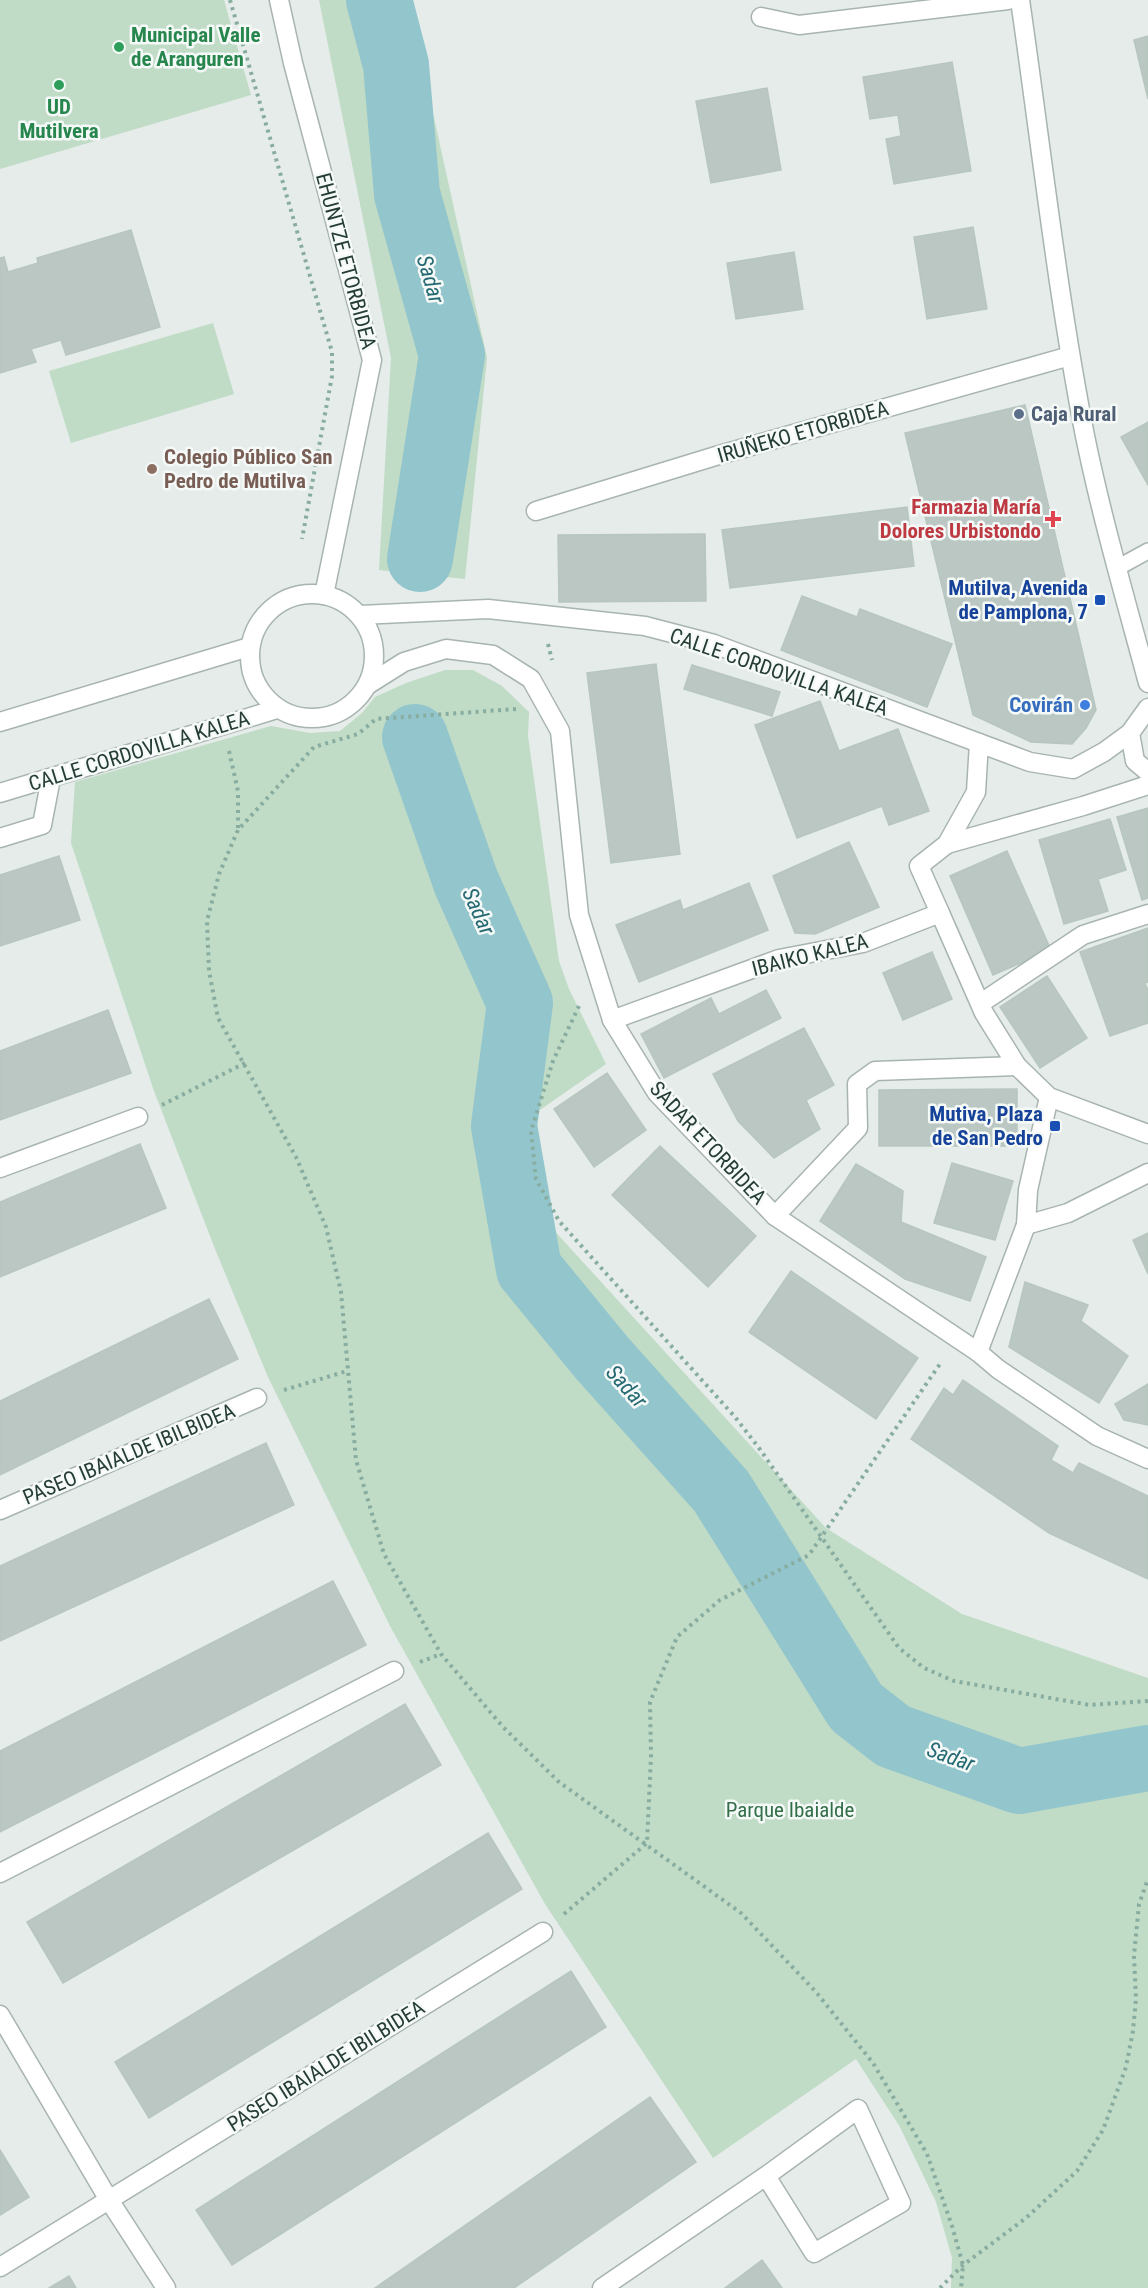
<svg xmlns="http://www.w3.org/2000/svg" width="1148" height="2288" viewBox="0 0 1148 2288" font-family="'Roboto Condensed',sans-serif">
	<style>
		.green { fill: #c0dbc6 }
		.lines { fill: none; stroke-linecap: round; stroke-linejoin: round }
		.river { stroke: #92c5cc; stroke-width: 66 }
		.building { fill: #bac7c2; stroke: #b7c6bf; stroke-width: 1.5 }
		.service-casing { stroke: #a8b4b0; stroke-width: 18 }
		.pedestrian-casing { stroke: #a8b4b0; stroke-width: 21 }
		.minor-casing { stroke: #a8b4b0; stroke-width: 21 }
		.tertiary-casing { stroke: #a8b4b0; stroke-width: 21 }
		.path { stroke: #88ada0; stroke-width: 4; stroke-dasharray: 3 4.5; stroke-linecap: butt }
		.service { stroke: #fff; stroke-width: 15 }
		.pedestrian { stroke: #fff; stroke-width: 18 }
		.minor { stroke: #fff; stroke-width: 18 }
		.tertiary { stroke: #fff; stroke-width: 18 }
		.leisure-dot { fill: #2e9e5b; stroke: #f5f9f7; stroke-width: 2 }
		.service-dot { fill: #5c6f8a; stroke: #f5f9f7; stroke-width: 2 }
		.education-dot { fill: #8d6e63; stroke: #f5f9f7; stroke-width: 2 }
		.health-dot { fill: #e0444e; stroke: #f5f9f7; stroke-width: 2 }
		.transit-dot { fill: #1a4fb4; stroke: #f5f9f7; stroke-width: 2 }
		.shop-dot { fill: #3f7fe0; stroke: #f5f9f7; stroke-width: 2 }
		.labels { text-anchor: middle; stroke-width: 5; stroke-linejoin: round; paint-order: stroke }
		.leisure-label { font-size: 21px; font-weight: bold; fill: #27864d; stroke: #f5f9f7; text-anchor: start }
		.street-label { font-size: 21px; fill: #253d36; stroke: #f5f9f7 }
		.service-label { font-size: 21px; font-weight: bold; fill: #4e5e75; stroke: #f5f9f7; text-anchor: start }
		.education-label { font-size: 21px; font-weight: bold; fill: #785e54; stroke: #f5f9f7; text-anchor: start }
		.health-label { font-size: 21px; font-weight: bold; fill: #be3a42; stroke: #f5f9f7; text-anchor: end }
		.transit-label { font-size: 21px; font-weight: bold; fill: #164399; stroke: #f5f9f7; text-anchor: end }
		.shop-label { font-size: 21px; font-weight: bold; fill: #366cbe; stroke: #f5f9f7; text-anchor: end }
		.park-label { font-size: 21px; fill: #337049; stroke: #f5f9f7 }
		.water-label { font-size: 22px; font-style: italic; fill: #256973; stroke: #f5f9f7 }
	</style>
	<rect width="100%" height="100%" fill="#e5ece9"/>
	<g class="green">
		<polygon points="0,0 224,0 251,95 0,169"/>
		<polygon points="319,0 408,0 487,358 465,579 379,570 391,358"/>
		<polygon points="213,323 234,394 71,443 49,371"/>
		<polygon points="445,670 473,670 502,686 529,712 528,736 559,961 569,989 606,1064 524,1121 522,1176 550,1226 826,1528 962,1614 1148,1678 1148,2288 951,2288 952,2258 936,2202 900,2127 856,2059 713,2158 545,1904 390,1626 268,1377 215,1249 154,1091 71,843 75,782 271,726 310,733 340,731 362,713 375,697 406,683"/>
	</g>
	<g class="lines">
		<g class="river">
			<polyline points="379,0 396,65 407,194 452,355 420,559"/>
			<polyline points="415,737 466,882 520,1003 504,1126 529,1269 602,1358 721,1491 856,1707 893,1736 1019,1781 1148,1758"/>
		</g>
	</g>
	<g class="building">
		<polygon points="1148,36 1148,99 1134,40"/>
		<polygon points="952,62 971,171 894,184 886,139 901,136 898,115 870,119 863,77"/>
		<polygon points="767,88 781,170 711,183 696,101"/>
		<polygon points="973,227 987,309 927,319 914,237"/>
		<polygon points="131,230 160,327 66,355 61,340 31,349 36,362 0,373 0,258 4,257 8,272 38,263 37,258"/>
		<polygon points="794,252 803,309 736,319 727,263"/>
		<polygon points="1025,405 1096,710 1086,728 1072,744 1031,742 973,715 905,433"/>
		<polygon points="1148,422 1148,485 1121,437"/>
		<polygon points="907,507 914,566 730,588 722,530"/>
		<polygon points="705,534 706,601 559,602 558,535"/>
		<polygon points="802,596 857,617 860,609 952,644 927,707 781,650"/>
		<polygon points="656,664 680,854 611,863 587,673"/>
		<polygon points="692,665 780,692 772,716 684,689"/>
		<polygon points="820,701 839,751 898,729 929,811 889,825 882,806 797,838 755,725"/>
		<polygon points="1148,808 1148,898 1142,900 1117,817"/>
		<polygon points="1110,819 1126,870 1098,879 1108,911 1064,924 1039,840"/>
		<polygon points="849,842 879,907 815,934 795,933 773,876"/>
		<polygon points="1007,851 1051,950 993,975 950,876"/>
		<polygon points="59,856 80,920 0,946 0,875"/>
		<polygon points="749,883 768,930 639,982 616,925 680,900 683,910"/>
		<polygon points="1148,928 1148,982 1145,983 1148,991 1148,1023 1110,1036 1080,952"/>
		<polygon points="932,952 952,999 903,1020 883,973"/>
		<polygon points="1047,976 1087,1038 1040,1068 1000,1007"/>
		<polygon points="766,990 781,1018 664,1078 641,1034 711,998 719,1014"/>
		<polygon points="108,1010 131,1073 0,1120 0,1051"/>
		<polygon points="804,1028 834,1085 806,1100 820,1129 774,1158 738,1121 713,1074"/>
		<polygon points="607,1073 646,1130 594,1167 554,1109"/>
		<polygon points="1017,1089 1017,1146 879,1146 879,1090"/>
		<polygon points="140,1144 166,1208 0,1277 0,1202"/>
		<polygon points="660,1146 756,1236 708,1287 612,1195"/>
		<polygon points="952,1163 1013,1181 995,1240 934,1223"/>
		<polygon points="856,1164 903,1191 901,1222 986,1257 970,1301 905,1279 820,1221"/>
		<polygon points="1148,1233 1148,1274 1133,1240"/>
		<polygon points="791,1271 918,1358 876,1419 749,1332"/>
		<polygon points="1025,1282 1088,1305 1081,1321 1128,1356 1099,1403 1009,1347"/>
		<polygon points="209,1299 238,1359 0,1475 0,1401"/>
		<polygon points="963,1380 1058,1446 1051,1460 1073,1473 1079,1463 1148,1496 1148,1579 1049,1533 911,1439 944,1388 953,1395"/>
		<polygon points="1148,1384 1148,1425 1124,1420 1115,1404"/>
		<polygon points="266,1443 294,1505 0,1641 0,1566"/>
		<polygon points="333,1581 366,1645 0,1832 0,1751"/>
		<polygon points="405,1704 441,1765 63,1983 27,1922"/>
		<polygon points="488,1833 522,1889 149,2118 115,2062"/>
		<polygon points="571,1971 606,2027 232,2265 196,2210"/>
		<polygon points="650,2097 696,2162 514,2288 375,2288"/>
		<polygon points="0,2150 29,2197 0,2215"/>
		<polygon points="762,2260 782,2288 725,2288"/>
		<polygon points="69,2276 76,2288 49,2288"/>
	</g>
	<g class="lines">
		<g class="service-casing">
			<polyline id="service" points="1117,568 1148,551"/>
		</g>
		<g class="pedestrian-casing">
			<polyline id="pedestrian" points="981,1003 1083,935 1148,914"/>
		</g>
		<g class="minor-casing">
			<g id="minor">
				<polyline points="761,17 799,25 1008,0"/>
				<polyline points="536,511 719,455 1070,356"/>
				<polyline points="0,838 42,825 51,778"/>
				<polyline points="940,913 984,1013 1017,1066 1049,1097 1148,1134"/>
				<polyline points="0,1168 138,1117"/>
				<polyline points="775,1216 858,1128 857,1084 875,1071 1017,1066"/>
				<polyline points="1026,1225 1068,1213 1148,1173"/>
				<polyline points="978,1352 1026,1225 1028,1190 1049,1097"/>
				<polyline points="0,1510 257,1398"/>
				<polyline points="0,1873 394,1671"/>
				<polyline points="0,2267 543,1932"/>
				<polyline points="602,2288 766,2176 858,2109 901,2203 814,2253 766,2176"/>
			</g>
		</g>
		<g class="tertiary-casing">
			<g id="tertiary">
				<polyline points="279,0 293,63 372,360 324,595"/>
				<path d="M1020,0C1041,145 1057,292 1085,436C1102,519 1126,601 1148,683"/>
				<circle cx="312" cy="656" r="62"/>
				<polyline points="360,615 488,609 645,626 714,644 1030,762 1073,769 1104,752 1130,733 1148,708"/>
				<polyline points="369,684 404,662 446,649 493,655 531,679 560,731 579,915 612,1020 657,1093 775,1216 978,1352 998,1369 1097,1436 1148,1459"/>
				<polyline points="0,722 249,647"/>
				<polyline points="1130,733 1135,761 1148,772"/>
				<polyline points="0,793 277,709"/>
				<polyline points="947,844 1083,806 1148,785"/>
				<polyline points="612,1020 779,959 863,943 940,913 919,866 947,844 976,792 979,743"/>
				<polyline points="0,2015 109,2200 166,2288"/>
			</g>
		</g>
		<g class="path">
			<polyline points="230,0 332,352 332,376 302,539"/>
			<polyline points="548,644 552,660"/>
			<polyline points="516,709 376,719 358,734 314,747 238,830 219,874 207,921 209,971 218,1018 296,1157 326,1227 341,1292 356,1460 384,1554 441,1654 503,1727 559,1782 741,1913 816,1992 873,2063 927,2154 952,2226 963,2265 961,2288"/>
			<polyline points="229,751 238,791 238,830"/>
			<polyline points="579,1006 553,1061 531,1131 536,1179 559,1221 735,1417 759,1448 899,1648 924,1668 954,1681 1090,1705 1148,1701"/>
			<polyline points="162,1105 245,1063"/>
			<polyline points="284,1390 347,1371"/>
			<polyline points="420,1662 441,1654"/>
			<polyline points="564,1914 647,1843 651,1756 650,1702 677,1637 720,1600 809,1555 942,1361"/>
			<polyline points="940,2288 963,2265 1026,2218 1077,2171 1103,2130 1126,2067 1133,2031 1136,1999 1134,1956 1139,1904 1148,1879"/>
		</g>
		<use href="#service" class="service"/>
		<use href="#pedestrian" class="pedestrian"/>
		<use href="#minor" class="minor"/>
		<use href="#tertiary" class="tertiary"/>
	</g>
	<g class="leisure-dot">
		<circle cx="119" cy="47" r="6"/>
		<circle cx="59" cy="85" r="6"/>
	</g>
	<circle class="service-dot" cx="1019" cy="414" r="6"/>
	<circle class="education-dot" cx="152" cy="469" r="6"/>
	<path class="health-dot" d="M1050 510h6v6h6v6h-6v6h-6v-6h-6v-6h6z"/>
	<g class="transit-dot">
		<rect x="1094" y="594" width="12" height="12" rx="3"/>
		<rect x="1049" y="1120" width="12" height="12" rx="3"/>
	</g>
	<circle class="shop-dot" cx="1085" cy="705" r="6"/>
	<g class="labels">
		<g class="leisure-label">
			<text x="131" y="42">Municipal Valle<tspan x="131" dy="24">de Aranguren</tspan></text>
			<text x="59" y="114" text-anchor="middle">UD<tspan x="59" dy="24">Mutilvera</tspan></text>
		</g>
		<g class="street-label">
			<text transform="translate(346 261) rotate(75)" y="7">EHUNTZE ETORBIDEA</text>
			<text transform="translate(803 432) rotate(-16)" y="7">IRUÑEKO ETORBIDEA</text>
			<text transform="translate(779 672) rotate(19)" y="7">CALLE CORDOVILLA KALEA</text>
			<text transform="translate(139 751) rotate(-17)" y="7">CALLE CORDOVILLA KALEA</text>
			<text transform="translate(810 955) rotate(-14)" y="7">IBAIKO KALEA</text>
			<text transform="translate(708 1143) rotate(47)" y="7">SADAR ETORBIDEA</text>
			<text transform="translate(129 1454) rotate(-23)" y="7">PASEO IBAIALDE IBILBIDEA</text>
			<text transform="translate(326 2066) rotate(-32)" y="7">PASEO IBAIALDE IBILBIDEA</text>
		</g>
		<g class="service-label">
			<text x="1031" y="421">Caja Rural</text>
		</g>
		<g class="education-label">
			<text x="164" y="464">Colegio Público San<tspan x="164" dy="24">Pedro de Mutilva</tspan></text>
		</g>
		<g class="health-label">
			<text x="1041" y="514">Farmazia María<tspan x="1041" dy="24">Dolores Urbistondo</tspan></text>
		</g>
		<g class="transit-label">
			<text x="1088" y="595">Mutilva, Avenida<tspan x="1088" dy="24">de Pamplona, 7</tspan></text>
			<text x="1043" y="1121">Mutiva, Plaza<tspan x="1043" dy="24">de San Pedro</tspan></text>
		</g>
		<g class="shop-label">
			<text x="1073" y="712">Covirán</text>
		</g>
		<g class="park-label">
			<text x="790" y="1817">Parque Ibaialde</text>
		</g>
		<g class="water-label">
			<text transform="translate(431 279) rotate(74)" y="8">Sadar</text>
			<text transform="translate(479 911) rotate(66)" y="8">Sadar</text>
			<text transform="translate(627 1386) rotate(48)" y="8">Sadar</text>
			<text transform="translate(951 1756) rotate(20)" y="8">Sadar</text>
		</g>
	</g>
</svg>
